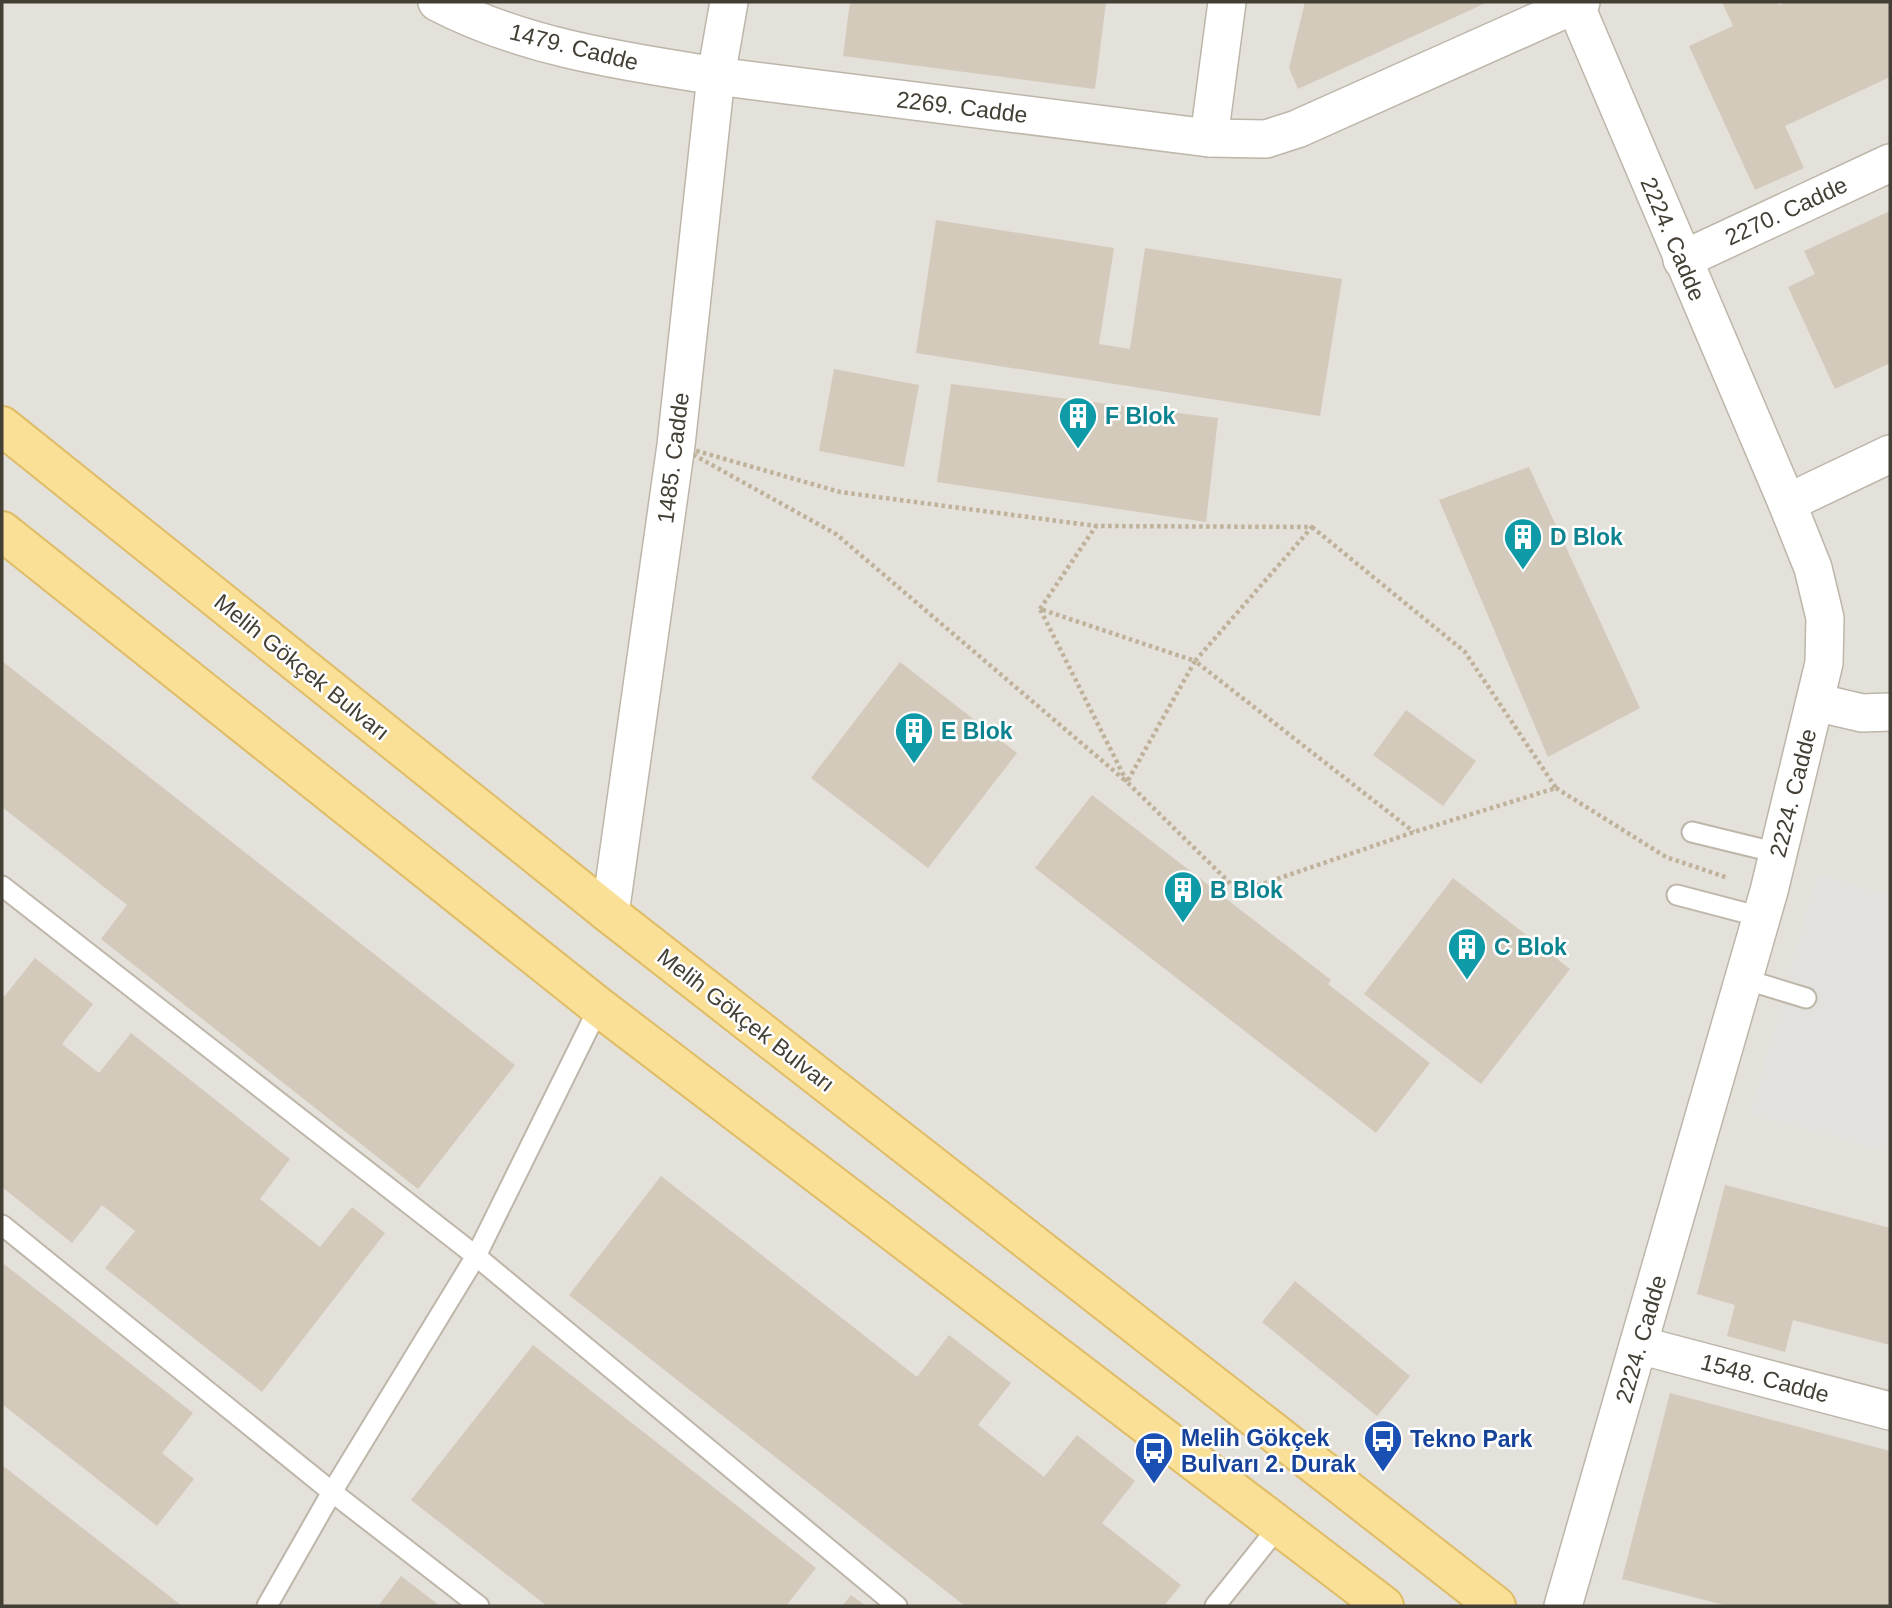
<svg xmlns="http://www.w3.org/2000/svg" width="1892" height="1608" viewBox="0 0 1892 1608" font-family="Arial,sans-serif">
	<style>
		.industrial { fill: #e4e0da }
		.parking { fill: #e3e1de }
		.building { fill: #d3cabb }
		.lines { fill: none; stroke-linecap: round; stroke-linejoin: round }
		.lane-casing { stroke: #bdb6a9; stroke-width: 23 }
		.street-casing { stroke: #bdb6a9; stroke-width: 40 }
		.primary-casing { stroke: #dfbd67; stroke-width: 42 }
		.path { stroke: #beb29a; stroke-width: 4.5; stroke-dasharray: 3.5 3.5; stroke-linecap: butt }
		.lane { stroke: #fff; stroke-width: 19 }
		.street { stroke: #fff; stroke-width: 37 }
		.primary { stroke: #fadf97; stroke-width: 38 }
		.labels { text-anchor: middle; stroke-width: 5; stroke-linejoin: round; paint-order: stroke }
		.street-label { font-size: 23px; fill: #443f35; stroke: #fff }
		.culture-label { font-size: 23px; font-weight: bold; fill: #0d838f; stroke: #fff; text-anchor: start }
		.transit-label { font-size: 23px; font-weight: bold; fill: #164399; stroke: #fff; text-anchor: start }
	</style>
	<rect width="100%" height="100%" fill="#f2efe6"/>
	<rect class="industrial" x="2" y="2" width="1888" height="1604"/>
	<polygon class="parking" points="1817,874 1890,895 1890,1153 1750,1114"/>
	<g class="building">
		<polygon points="850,2 1106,2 1095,89 843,56"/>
		<polygon points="1305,2 1488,2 1298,89 1289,68"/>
		<polygon points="1722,2 1777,2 1779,5 1786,2 1890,2 1890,77 1785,126 1804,168 1755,190 1689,46 1733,26"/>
		<polygon points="1890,211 1890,363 1835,389 1788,287 1815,274 1804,251"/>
		<polygon points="936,220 1114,248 1099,344 1130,349 1145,248 1342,279 1320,416 916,353"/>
		<polygon points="834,369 919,385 904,467 819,451"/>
		<polygon points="951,384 1218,418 1206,522 937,482"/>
		<polygon points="1529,467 1640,708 1548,757 1439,500"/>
		<polygon points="2,661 515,1065 418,1189 101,939 127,905 2,807"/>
		<polygon points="900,662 1017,753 928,868 811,778"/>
		<polygon points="1406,710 1476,761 1443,806 1373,755"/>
		<polygon points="1092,795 1331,980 1328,984 1430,1063 1376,1133 1035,868"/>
		<polygon points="1453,878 1570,969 1481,1084 1364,994"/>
		<polygon points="35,958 93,1004 62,1044 99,1073 131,1033 290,1159 260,1199 320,1247 352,1207 385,1233 262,1392 105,1268 135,1231 102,1205 72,1243 2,1187 2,997 3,998"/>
		<polygon points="661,1176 917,1377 949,1335 1011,1383 978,1425 1044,1477 1077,1435 1135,1481 1102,1523 1181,1585 1164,1606 965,1606 569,1295"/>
		<polygon points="1725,1185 1890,1228 1890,1345 1793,1320 1785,1352 1727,1336 1735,1305 1697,1294"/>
		<polygon points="4,1264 193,1413 162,1453 194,1479 157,1526 2,1404 2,1266"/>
		<polygon points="1295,1281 1410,1376 1377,1416 1262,1322"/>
		<polygon points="533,1345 816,1568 786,1606 547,1606 411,1500"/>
		<polygon points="1670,1393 1890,1451 1890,1606 1728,1606 1622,1579"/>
		<polygon points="2,1465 182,1606 2,1606"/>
		<polygon points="401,1576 440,1606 378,1606"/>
		<polygon points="851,1595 866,1606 842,1606"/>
	</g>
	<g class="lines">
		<g class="lane-casing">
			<g id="lane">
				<polyline points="1692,832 1778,853"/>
				<polyline points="2,886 476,1256 897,1606"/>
				<polyline points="1677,895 1761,917"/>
				<polyline points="1744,979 1806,998"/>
				<polyline points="2,1225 332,1492 479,1606"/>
				<polyline points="267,1606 332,1492 476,1256 599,1007"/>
				<polyline points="1215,1606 1279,1526"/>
			</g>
		</g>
		<g class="street-casing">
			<g id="street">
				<path d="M437,2C523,47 621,61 716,76L1209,138L1266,139L1297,129L1581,2"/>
				<polyline points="1209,138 1227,2"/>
				<polyline points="1682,260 1890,163"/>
				<polyline points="1787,503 1890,454"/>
				<polyline points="1815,702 1862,713 1890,712"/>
				<polyline points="610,914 676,445 716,76 729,2"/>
				<polyline points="1639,1345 1890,1411"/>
				<polyline points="1563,1606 1769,891 1824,663 1825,618 1813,568 1787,503 1574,2"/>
			</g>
		</g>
		<g class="primary-casing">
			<g id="primary">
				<polyline points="2,426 610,914 1496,1606"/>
				<polyline points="2,531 599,1007 1384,1606"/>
			</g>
		</g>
		<g class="path">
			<polygon points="676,445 840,492 1096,526 1312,527 1195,661 1040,609 1127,782 836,534"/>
			<polyline points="1312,527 1465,652 1556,788 1414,832 1239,892 1127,782 1195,661 1414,832"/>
			<polyline points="1040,609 1096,526"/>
			<polyline points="1556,788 1666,857 1728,878"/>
		</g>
		<use href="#lane" class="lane"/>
		<use href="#street" class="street"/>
		<use href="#primary" class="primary"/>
	</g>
	<defs>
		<g id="building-pin" transform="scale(2.0125)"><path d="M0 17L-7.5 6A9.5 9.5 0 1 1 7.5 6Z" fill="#0f9aa8" stroke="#fff"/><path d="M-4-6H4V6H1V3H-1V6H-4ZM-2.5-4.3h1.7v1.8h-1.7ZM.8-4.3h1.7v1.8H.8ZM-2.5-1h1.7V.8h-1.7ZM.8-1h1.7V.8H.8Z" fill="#fff"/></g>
		<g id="bus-pin" transform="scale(2.0125)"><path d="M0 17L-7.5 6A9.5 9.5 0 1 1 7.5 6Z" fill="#1a4fb4" stroke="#fff"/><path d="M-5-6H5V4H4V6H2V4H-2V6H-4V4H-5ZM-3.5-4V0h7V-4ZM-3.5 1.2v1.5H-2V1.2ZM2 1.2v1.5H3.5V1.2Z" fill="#fff"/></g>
	</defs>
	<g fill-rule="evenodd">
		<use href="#building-pin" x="1078" y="416"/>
		<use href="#building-pin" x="1523" y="537"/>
		<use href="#building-pin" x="914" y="731"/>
		<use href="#building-pin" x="1183" y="890"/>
		<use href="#building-pin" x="1467" y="947"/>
		<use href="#bus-pin" x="1383" y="1439"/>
		<use href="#bus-pin" x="1154" y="1451"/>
	</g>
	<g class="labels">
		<g class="street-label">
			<text transform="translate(574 47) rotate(14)" y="8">1479. Cadde</text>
			<text transform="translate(962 107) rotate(7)" y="8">2269. Cadde</text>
			<text transform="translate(1786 211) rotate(-25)" y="8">2270. Cadde</text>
			<text transform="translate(1673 239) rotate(67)" y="8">2224. Cadde</text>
			<text transform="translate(673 458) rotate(-83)" y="8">1485. Cadde</text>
			<text transform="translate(302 667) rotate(39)" y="8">Melih Gökçek Bulvarı</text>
			<text transform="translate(1793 793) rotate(-76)" y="8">2224. Cadde</text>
			<text transform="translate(746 1020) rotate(38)" y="8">Melih Gökçek Bulvarı</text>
			<text transform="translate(1641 1339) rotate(-74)" y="8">2224. Cadde</text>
			<text transform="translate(1765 1378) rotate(15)" y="8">1548. Cadde</text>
		</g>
		<g class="culture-label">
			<text x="1105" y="424">F Blok</text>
			<text x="1550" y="545">D Blok</text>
			<text x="941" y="739">E Blok</text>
			<text x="1210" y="898">B Blok</text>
			<text x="1494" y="955">C Blok</text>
		</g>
		<g class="transit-label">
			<text x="1181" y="1446">Melih Gökçek<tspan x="1181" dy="26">Bulvarı 2. Durak</tspan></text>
			<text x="1410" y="1447">Tekno Park</text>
		</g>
	</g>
	<rect width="1892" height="1608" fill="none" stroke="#443f35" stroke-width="7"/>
</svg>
